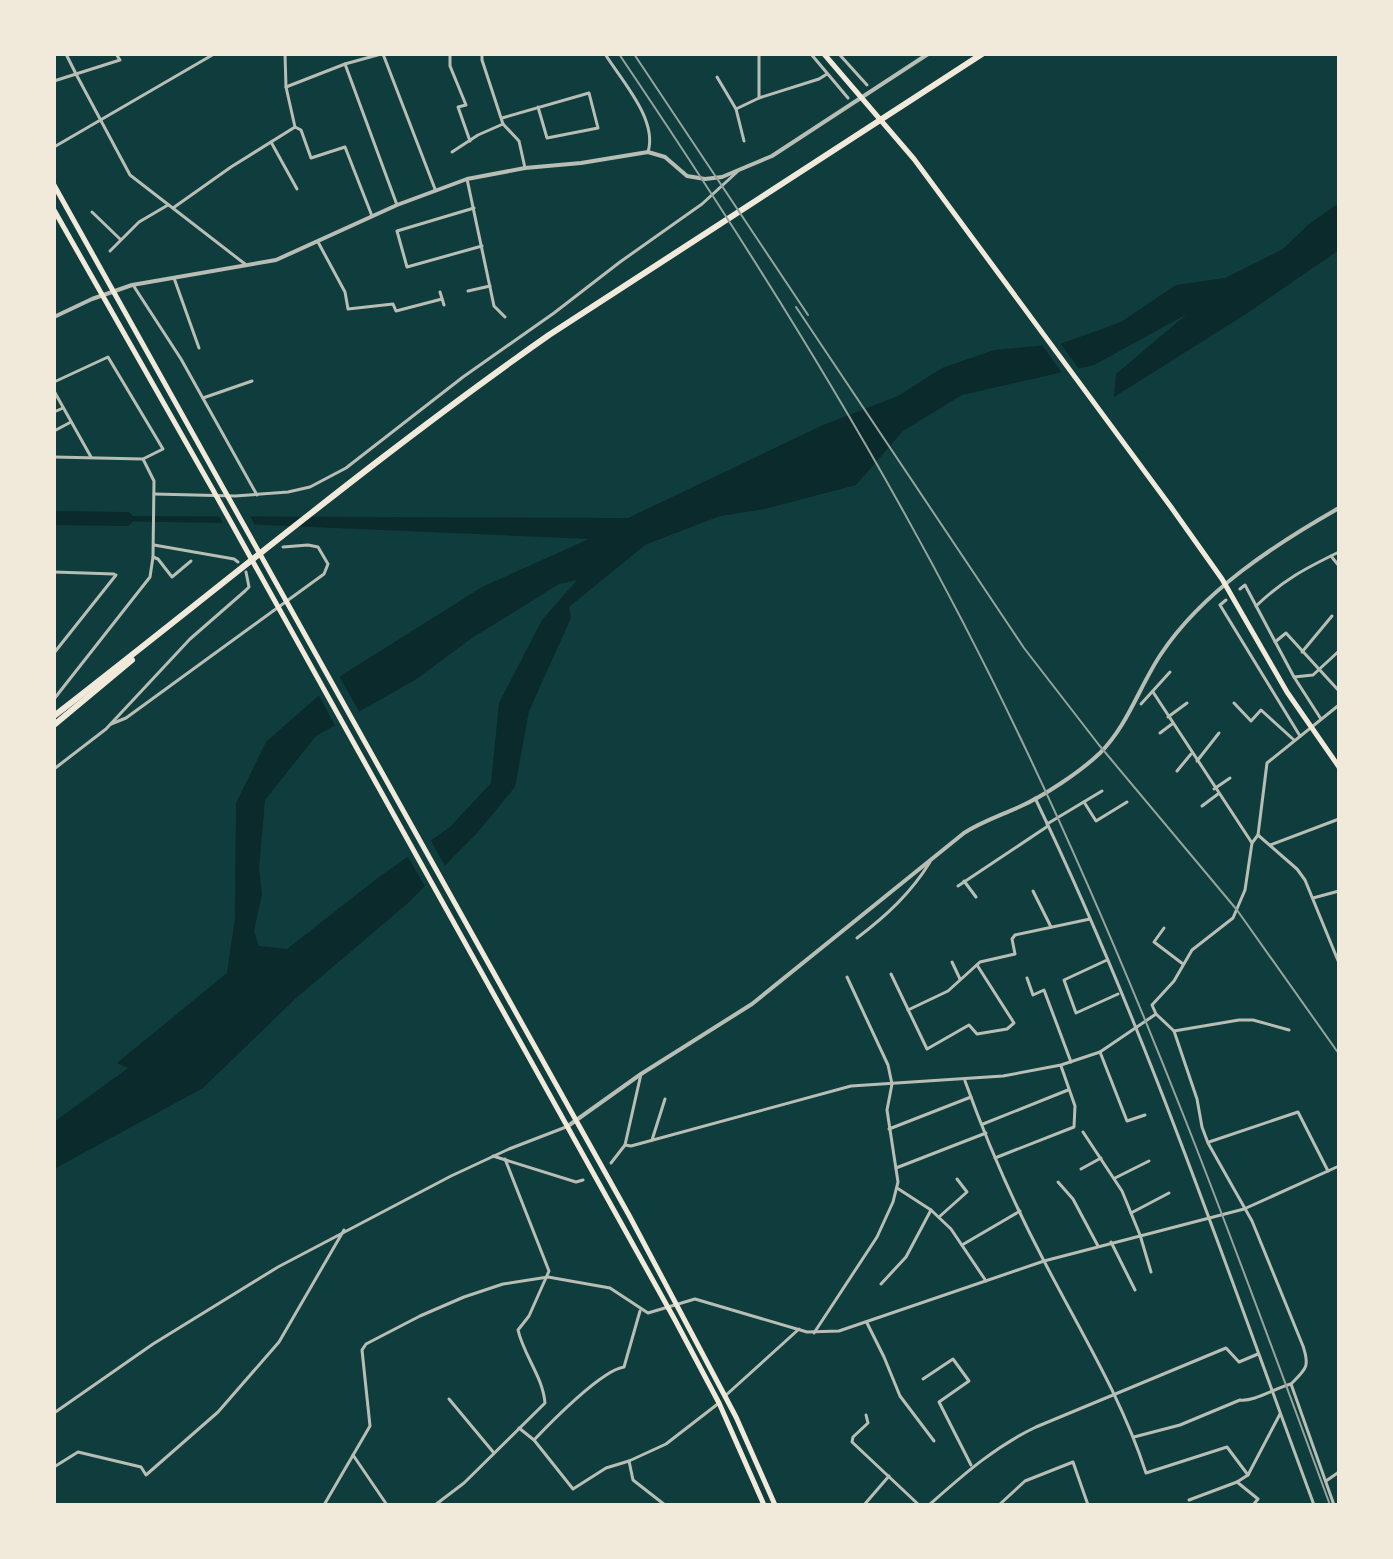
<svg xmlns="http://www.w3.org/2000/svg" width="1393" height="1559" viewBox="0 0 1393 1559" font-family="'Noto Serif',serif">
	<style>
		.water { fill: #0a2a2b; fill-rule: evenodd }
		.pier { fill: #0f3d3e }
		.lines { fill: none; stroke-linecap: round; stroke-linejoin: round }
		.river { stroke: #0a2a2b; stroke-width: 14 }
		.minor { stroke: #b8beb3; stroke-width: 3 }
		.tertiary { stroke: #b8beb3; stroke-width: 4 }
		.secondary { stroke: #f1e9da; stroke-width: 5 }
		.motorway { stroke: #f1e9da; stroke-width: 6 }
		.rail { stroke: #97a49c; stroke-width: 2 }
	</style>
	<rect width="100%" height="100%" fill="#0f3d3e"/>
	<path class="water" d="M1339,203V250L1246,314L1114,397L1116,374L1187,314L1094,365L962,395L903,431L856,485L765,509L720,516L645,545L569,607L571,618L529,711L515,787L478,832L408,903L295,999L203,1088L54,1169V1122L128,1068L117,1063L227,973L235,918L236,803L266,742L342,675L482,587L589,539L220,523L107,521V516L628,518L823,425L898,396L942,368L994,350L1060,344L1121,322L1176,285L1225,278L1283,249L1309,224ZM577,580L542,620L499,703L491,783L450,827L379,877L287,949L259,946L254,931L262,894L259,868L265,800L316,736L415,680L472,638L559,584Z"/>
	<g class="pier">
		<polygon points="1058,340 1081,372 1064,376 1040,342"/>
		<polygon points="218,514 249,514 257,529 225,527"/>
		<polygon points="338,674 361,715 337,729 317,692"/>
		<polygon points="429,837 447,870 427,890 406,853"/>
	</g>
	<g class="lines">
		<polyline class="river" points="54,518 126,519"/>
		<g class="minor">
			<polyline points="66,54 76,74 120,60 116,54"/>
			<polyline points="383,54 435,189"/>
			<polyline points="450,54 450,66 466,105 458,107 470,141"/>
			<polyline points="482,54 482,60 503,124 519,141 525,168"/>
			<path d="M605,54C622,81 658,120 648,152"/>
			<polyline points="759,54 759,98 819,79 827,74"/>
			<polyline points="811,54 848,98"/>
			<polyline points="839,54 867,85"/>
			<polyline points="345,64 397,205"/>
			<polyline points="717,77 736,109 759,98"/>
			<polyline points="54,81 76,74 130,175 245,264"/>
			<polyline points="286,87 345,64 381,54"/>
			<polyline points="736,109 744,141"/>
			<polyline points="502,118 589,93 598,128 547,138 538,107"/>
			<polyline points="295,127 301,130 311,158 345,147 372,216"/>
			<polyline points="271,142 297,189"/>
			<polyline points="54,147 214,54"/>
			<polyline points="452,152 478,135 503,124"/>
			<polyline points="467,179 494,306 505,317"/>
			<polyline points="173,208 231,167 295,127 286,87 285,54"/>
			<polyline points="474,208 397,231 407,267 482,246"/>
			<polyline points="92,212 120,239"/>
			<polyline points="318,242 345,292 348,309 393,304 396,311 442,299"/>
			<polyline points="110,251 139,222 168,205"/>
			<polyline points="174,278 199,348"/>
			<polyline points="133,285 181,359 257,495"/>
			<polyline points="468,291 490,286"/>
			<polyline points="440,292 444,305"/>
			<polyline points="54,382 108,357 163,449 143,459 54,457"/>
			<polyline points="54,391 91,457"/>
			<polyline points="203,398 252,381"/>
			<polyline points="54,412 63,408"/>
			<polyline points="54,431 71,422"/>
			<polyline points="154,494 235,496 288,492 310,487 346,468 463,377 554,313 620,262 702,204 737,172"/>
			<polyline points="154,545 234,559 238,562"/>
			<polyline points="1331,556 1339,566"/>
			<polyline points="153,557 158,559 172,577 191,561"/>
			<polyline points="54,572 114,574"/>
			<polyline points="1240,589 1245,585 1294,677 1321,719"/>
			<polyline points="1226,600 1220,605 1300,736"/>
			<path d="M1256,606C1283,580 1306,568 1339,552"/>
			<polyline points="1275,642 1286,633 1339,691"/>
			<polyline points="1302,652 1332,616"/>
			<polyline points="54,653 116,575"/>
			<polyline points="1294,677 1313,675 1339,651"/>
			<polyline points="1153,692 1252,843"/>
			<polyline points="54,699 150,577 153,557 154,481 143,459"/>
			<polyline points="1234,703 1251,721 1261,710 1294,740"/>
			<polyline points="1141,704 1170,672"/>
			<polyline points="1168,717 1187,703"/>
			<polyline points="111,724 126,718 324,574 328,564 318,547 308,545 283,547"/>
			<polyline points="1160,733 1172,724"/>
			<polyline points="1197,761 1219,733"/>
			<polyline points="54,769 106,729 190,639 245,591 249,587 246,572"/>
			<polyline points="1177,771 1191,754"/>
			<polyline points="1214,789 1230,778"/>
			<path d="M1035,798C1145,1026 1226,1267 1314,1505"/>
			<polyline points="1084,802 1096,821 1127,802"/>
			<polyline points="1202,806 1218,794"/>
			<polyline points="1047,824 1102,791"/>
			<polyline points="1258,835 1297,869 1305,880 1339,963"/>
			<polyline points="1270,845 1339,819"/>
			<polyline points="964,881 976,897"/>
			<polyline points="958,886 1048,826"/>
			<polyline points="1033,891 1051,927"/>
			<polyline points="1313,898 1339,891"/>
			<polyline points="1164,928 1154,942 1183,964"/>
			<path d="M857,938C886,916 911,893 930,862"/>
			<polyline points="1107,960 1064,980 1076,1013 1118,994"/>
			<polyline points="952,962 960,979"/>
			<polyline points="891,974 927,1049 969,1025 977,1034 1007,1029 1014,1023 977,965"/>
			<polyline points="1027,978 1033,995 1044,990 1071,1062"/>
			<polyline points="908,1010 948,991 980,962 1015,954 1012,939 1015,935 1090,919"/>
			<path d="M1156,1014L1174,1031L1197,1099L1202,1127L1208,1143L1252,1221L1303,1346C1310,1367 1306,1369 1291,1384L1334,1505"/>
			<polyline points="1174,1031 1239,1020 1253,1020 1289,1030"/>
			<polyline points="1100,1052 1127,1121 1145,1115"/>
			<path d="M965,1081C987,1142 1013,1202 1043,1259C1080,1331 1121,1396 1146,1473L1227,1447L1248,1475"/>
			<polyline points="983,1124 1068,1090"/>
			<polyline points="889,1129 971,1097"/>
			<polyline points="1083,1132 1122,1191 1140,1235 1151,1272"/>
			<polyline points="652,1140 665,1099"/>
			<polyline points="1209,1142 1298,1112 1328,1171"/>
			<polyline points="625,1145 631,1146 851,1086 1003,1076 1061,1065 1100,1052 1156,1014 1152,1005 1174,981 1192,950 1233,918 1245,890 1252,843 1258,835 1267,763 1339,705"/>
			<polyline points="493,1156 576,1182 583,1180"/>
			<polyline points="995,1158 1074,1127 1075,1106 1061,1066"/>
			<polyline points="611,1163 625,1145 641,1074"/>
			<polyline points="896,1168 986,1133"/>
			<polyline points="1081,1169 1101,1158"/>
			<polyline points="1115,1178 1149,1161"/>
			<polyline points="1058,1182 1073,1199 1098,1246"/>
			<polyline points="897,1188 931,1210"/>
			<polyline points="1131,1213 1169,1193"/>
			<polyline points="939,1217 967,1192 957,1179"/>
			<polyline points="1111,1242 1135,1290"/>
			<polyline points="962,1245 1020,1211"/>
			<polyline points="881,1284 906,1257 931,1210 951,1229 986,1281"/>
			<polyline points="867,1323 884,1357 900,1396 934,1441"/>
			<polyline points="814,1333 877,1237 893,1202 898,1182 887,1110 892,1084 888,1065 847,977"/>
			<polyline points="923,1379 953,1359 969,1381 939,1402 971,1465"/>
			<polyline points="725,1396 799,1329"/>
			<polyline points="449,1399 494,1453"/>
			<polyline points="54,1413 153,1344 278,1267 451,1176 509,1149 566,1127"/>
			<polyline points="866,1415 868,1423 853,1437 852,1442 919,1505"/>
			<polyline points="519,1428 534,1440 573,1489 606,1468 629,1461 633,1480 665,1505"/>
			<path d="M1134,1437L1180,1425L1240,1400C1254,1402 1275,1388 1291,1384"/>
			<path d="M534,1440C551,1422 602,1370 624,1367L640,1311"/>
			<polyline points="353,1455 387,1505"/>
			<polyline points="629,1461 666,1444 719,1403"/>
			<polyline points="54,1467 78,1452 141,1467 146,1475 218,1412 279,1342 344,1230"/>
			<polyline points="1326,1481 1339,1472"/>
			<polyline points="1189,1500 1237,1482"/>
			<polyline points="324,1505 370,1426 362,1350 366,1344 420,1316 464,1297 503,1284 548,1277 610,1288 648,1313 695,1299 807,1332 839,1331 1044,1261 1244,1209 1339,1166"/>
			<path d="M435,1505L464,1483L545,1403C543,1377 524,1356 518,1330L529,1316L549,1271L505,1159"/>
			<polyline points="864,1505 889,1476"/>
			<path d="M929,1505C963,1475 994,1447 1036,1427L1226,1348L1239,1362L1258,1354"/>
			<polyline points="999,1505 1025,1481 1073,1462 1088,1505"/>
			<polyline points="1253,1505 1258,1499 1237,1482 1248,1475 1280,1414"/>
		</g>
		<g class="tertiary">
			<polyline points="54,317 92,299 132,285 276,260 397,205 467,179 525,168 581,163 648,152 665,157 687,176 705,179 722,177 772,156 928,54"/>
			<path d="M568,1126L641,1074L752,1004L964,833C981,822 999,816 1019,807C1044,796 1080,772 1100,753C1128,725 1139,687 1161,654C1203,591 1274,545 1339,508"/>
		</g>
		<g class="secondary">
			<polyline points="824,54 914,159 1171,507 1222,579 1287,692 1339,767"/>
			<polyline points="54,185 630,1217 736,1417 775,1505"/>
			<polyline points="54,210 213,490 675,1320 719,1403 764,1505"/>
		</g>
		<g class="motorway">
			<path d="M54,716C219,588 379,454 549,335L982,54"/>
			<polyline points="54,725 132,660"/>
		</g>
		<g class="rail">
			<path d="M619,54C766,272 906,497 1019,735C1139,985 1235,1245 1330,1505"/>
			<polyline points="634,54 808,315"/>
			<polyline points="796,307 1024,648 1099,745 1237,910 1339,1054"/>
		</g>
	</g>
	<rect width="1393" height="1559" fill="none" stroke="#f1e9da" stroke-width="112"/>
</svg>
